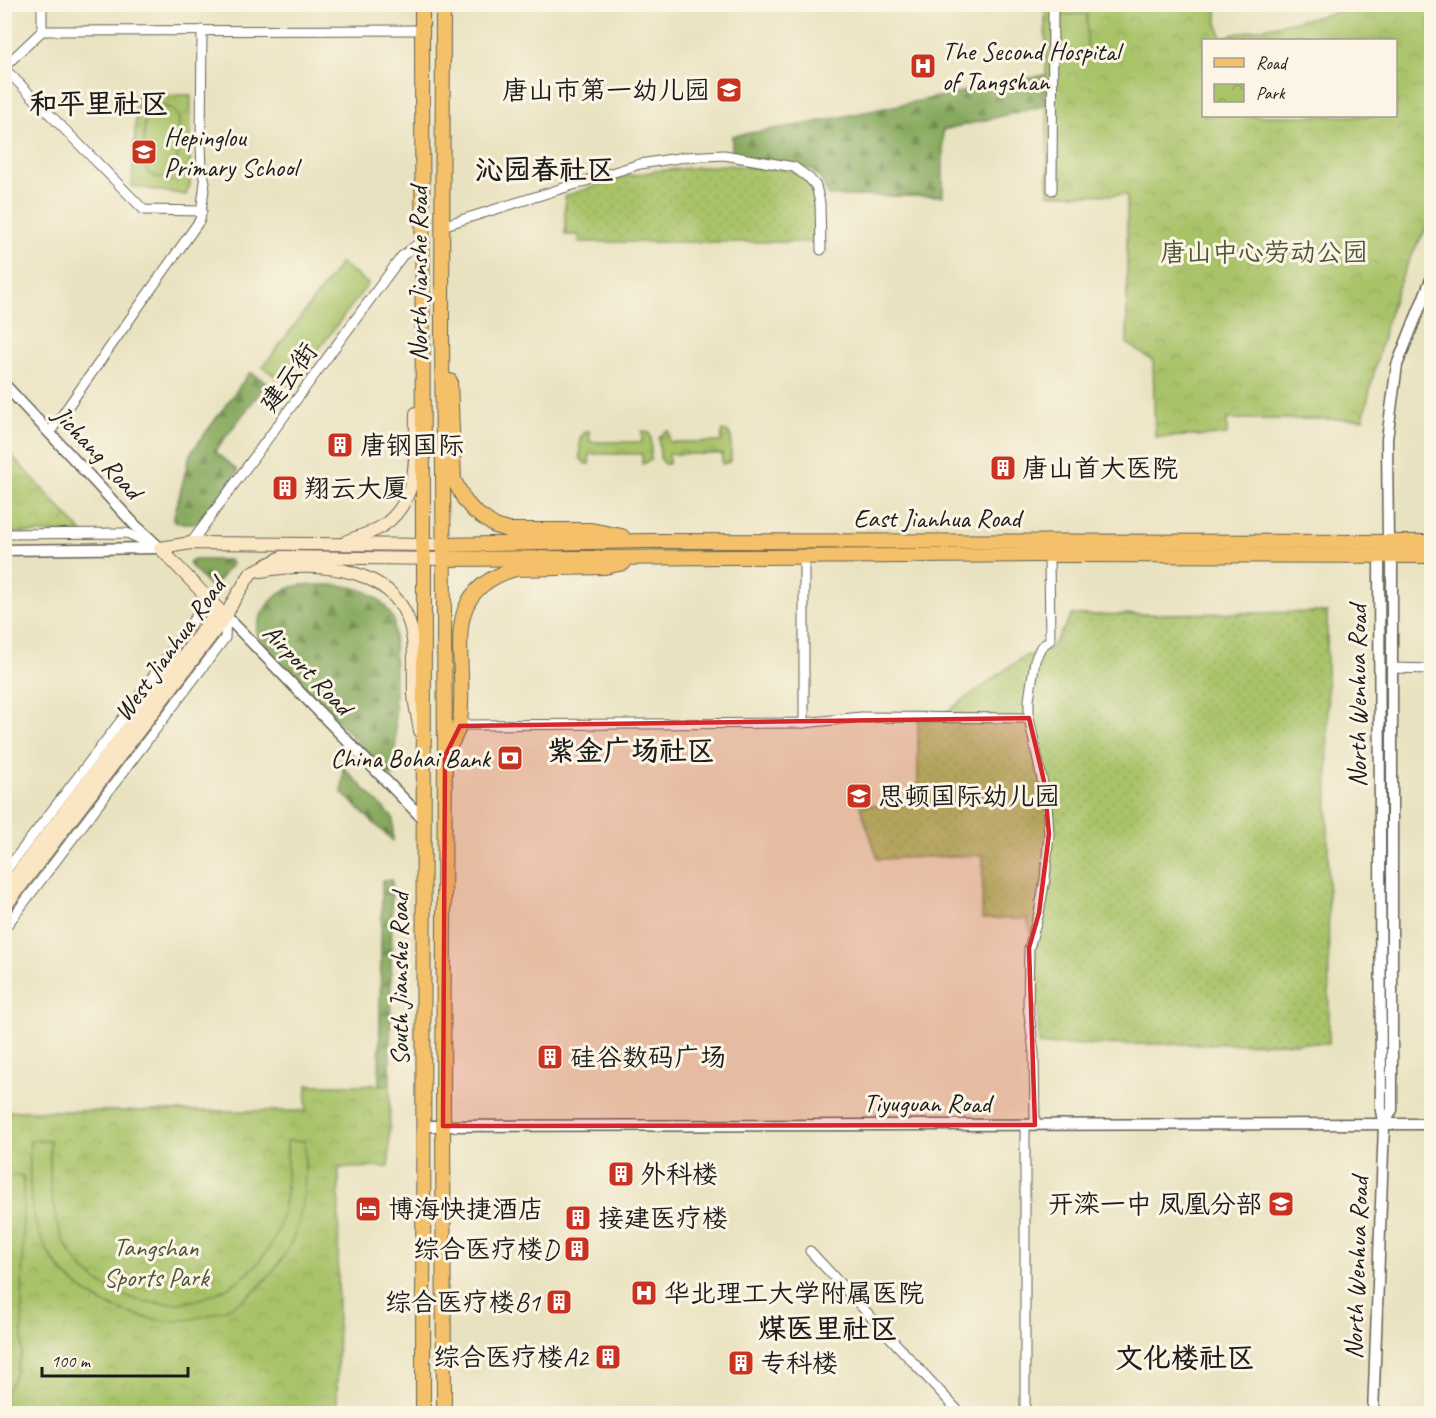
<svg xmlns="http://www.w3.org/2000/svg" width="1436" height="1418" viewBox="0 0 1436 1418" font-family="Caveat,'LXGW WenKai TC',sans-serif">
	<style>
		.forest { fill: url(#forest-firs); stroke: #51623c; stroke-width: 1.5 }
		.park { fill: url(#park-crowns); stroke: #627042; stroke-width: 1.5; fill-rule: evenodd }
		.garden { fill: url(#garden-dots); stroke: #627042; stroke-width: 1.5 }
		.pitch { fill: #a9c369; stroke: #627042; stroke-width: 1.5 }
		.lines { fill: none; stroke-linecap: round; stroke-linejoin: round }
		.minor-casing { stroke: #646155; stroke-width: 11 }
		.tertiary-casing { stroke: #646155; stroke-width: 13 }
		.secondary-casing { stroke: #646155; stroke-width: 14 }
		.primary-casing { stroke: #646155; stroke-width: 16 }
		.minor { stroke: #fff; stroke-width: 9 }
		.tertiary { stroke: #fff; stroke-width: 10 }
		.secondary { stroke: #fbe6c3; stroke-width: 12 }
		.primary { stroke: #f4c16a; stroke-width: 14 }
		.marked { fill: #d62828; fill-opacity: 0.2; stroke: #d62828; stroke-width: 4.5; stroke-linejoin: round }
		.labels { text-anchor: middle; stroke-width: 6; stroke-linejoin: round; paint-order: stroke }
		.poi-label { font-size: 26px; fill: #1c1c1c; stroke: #fcf5e5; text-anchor: start }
		.park-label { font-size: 26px; fill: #4d5637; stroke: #fcf5e5 }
		.street-label { font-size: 26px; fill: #1c1c1c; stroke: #fcf5e5 }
		.quarter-label { font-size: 28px; font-weight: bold; fill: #1c1c1c; stroke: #fcf5e5 }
	</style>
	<defs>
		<pattern id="forest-firs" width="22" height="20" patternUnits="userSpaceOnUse" patternTransform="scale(1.5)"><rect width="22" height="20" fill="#86a95d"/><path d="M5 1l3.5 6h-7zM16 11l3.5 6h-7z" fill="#6d894c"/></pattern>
		<pattern id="park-crowns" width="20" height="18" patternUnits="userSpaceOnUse" patternTransform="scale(1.5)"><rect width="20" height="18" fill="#a9c369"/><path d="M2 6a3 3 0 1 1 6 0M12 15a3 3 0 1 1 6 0" fill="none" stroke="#91a75a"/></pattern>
		<pattern id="garden-dots" width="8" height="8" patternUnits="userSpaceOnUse" patternTransform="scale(1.5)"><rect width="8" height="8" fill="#a9c369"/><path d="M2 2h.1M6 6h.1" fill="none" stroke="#91a75a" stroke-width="1.8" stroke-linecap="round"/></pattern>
	</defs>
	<rect width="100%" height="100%" fill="#fcf5e5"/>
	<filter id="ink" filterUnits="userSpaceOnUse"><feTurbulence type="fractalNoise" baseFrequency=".0167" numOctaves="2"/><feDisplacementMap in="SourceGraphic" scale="12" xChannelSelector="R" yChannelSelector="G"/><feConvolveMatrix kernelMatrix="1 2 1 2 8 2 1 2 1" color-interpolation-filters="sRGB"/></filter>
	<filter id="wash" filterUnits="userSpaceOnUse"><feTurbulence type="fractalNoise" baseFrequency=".008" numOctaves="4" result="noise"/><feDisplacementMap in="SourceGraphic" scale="24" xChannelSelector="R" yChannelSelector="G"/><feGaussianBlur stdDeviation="1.35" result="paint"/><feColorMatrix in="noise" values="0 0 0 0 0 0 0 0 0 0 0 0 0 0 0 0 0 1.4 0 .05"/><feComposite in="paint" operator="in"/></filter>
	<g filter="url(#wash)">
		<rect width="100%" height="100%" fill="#e9e2c0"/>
		<g class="forest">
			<polygon points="1044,75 1044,106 943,130 943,196 828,196 822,181 811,169 732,155 732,136 817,122"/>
			<polygon points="250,372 267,383 215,451 238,471 199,523 177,523 173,520 190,454"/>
			<polygon points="191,560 229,560 232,564 215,585 208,585 189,564"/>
			<path d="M301,585C339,585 376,581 394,621L396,774L390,776L256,635C257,611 277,588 301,585Z"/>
			<polygon points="343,767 393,818 393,841 342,793"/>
			<polygon points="382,880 392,880 390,1085 379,1085"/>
		</g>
		<g class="park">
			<path d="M1045,5H1217V23L1222,37L1370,5H1431V222C1391,279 1380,352 1363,419H1227V435L1155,437L1153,361L1127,343V195L1048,194ZM1204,40H1396V116H1204Z"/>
			<polygon points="191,95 190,184 186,195 132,186 137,96"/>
			<polygon points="586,431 589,431 590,442 642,442 642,431 649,433 651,437 651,460 642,464 642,454 590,454 589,464 586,464 580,458 580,438"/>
			<polygon points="666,431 669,431 669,442 721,442 722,431 729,433 731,437 731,460 729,462 722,464 722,454 669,454 669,464 665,464 660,458 659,438"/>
			<polygon points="4,447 83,533 5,533"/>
			<polygon points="307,1085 390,1085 389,1167 339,1168 337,1413 5,1414 5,1111 306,1111"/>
		</g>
		<g class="garden">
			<polygon points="724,165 790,170 807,178 814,197 816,242 579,242 579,235 565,235 565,196 624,177 655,171"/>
			<polygon points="1327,612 1329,1043 1039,1045 1035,947 1027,919 982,919 983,855 878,859 860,806 899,805 918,787 918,720 934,721 1023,657 1051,648 1072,615"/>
		</g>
		<g class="pitch">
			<polygon points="1087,14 1087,56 1061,56 1061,15"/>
			<path d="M161,106C170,107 177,110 179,120L177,168C167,182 149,180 143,164L145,118L150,110Z"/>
			<polygon points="341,263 368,284 290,387 263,367"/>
			<path d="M30,1141H50C50,1170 49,1200 58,1227C90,1319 214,1329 267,1251C289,1219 287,1178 287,1141H305C305,1171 306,1202 296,1231C287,1256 266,1284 244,1299C224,1313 195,1320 170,1321C163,1322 155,1319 148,1318C97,1308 54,1278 37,1227C28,1200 30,1170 30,1141Z"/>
			<polygon points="5,1176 23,1176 22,1353 14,1378 5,1393"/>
		</g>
	</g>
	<g filter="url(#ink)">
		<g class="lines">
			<g class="minor-casing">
				<g id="minor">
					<polyline points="42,31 422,30"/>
					<polyline points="4,67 42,31 42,4"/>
					<polyline points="4,68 144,210 202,211"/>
					<polyline points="1052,190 1053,4"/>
					<polyline points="442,226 640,164 685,157 724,155 794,167 809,178 816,186 820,203 821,250"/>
					<polyline points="50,432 200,220 205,182 202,170 201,144 202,30"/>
					<polyline points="4,534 127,533 155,546"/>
					<polyline points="191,543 402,256 423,240"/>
					<polyline points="804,557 804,723"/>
					<polyline points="1392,668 1432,669"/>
					<polyline points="460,725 804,723 861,717 1029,718"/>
					<polyline points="4,873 123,718 200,611 218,610"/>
					<polyline points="4,929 225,638 226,616"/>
					<polyline points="1035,1125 1034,1053 1028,1006 1029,948 1039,913 1045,879 1049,834 1047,803 1029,718 1029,700 1035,660 1041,647 1050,640 1049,555"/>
					<polyline points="810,1251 961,1414"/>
					<polyline points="1025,1414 1025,1125"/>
				</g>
			</g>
			<g class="tertiary-casing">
				<g id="tertiary">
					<polyline points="4,384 135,525 160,548"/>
					<polyline points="4,550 160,548"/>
					<polyline points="226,616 424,820"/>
					<polyline points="1384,1125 1392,1110 1392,556 1390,551"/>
					<polyline points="423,1126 1432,1124"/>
					<polyline points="1373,1414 1384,1125 1381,1111 1379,556 1388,542 1387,439 1397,365 1432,277"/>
				</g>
			</g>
			<g class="secondary-casing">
				<g id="secondary">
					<path d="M347,541C358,537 371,533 381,527C421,501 415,454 416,413"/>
					<polyline points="160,548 191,543 442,545"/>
					<polyline points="160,548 222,613"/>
					<path d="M261,571C319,561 404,565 413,640C415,658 413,677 414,695C415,707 418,719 420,731"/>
					<polyline points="4,891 218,610"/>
					<polyline points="4,908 226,616 234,600 251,573 282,557 444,559"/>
				</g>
			</g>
			<g class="primary-casing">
				<g id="primary">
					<polyline points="422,4 423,544 424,559 423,1414"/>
					<polyline points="443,4 442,330 445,756 443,1098 444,1414"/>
					<polyline points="450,381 454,480 465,501 475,512 495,526 508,530 591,530 622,536"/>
					<polyline points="442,545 647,541 1432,542"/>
					<polyline points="444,559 1049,555 1432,556"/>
					<path d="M447,751C451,743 457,735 459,726C461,719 461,711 461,703C464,644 442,591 515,569L605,567L624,563"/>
				</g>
			</g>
			<use href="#minor" class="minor"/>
			<use href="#tertiary" class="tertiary"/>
			<use href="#secondary" class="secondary"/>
			<use href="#primary" class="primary"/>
		</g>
	</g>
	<path class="marked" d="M1029,718L1044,781L1049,834L1039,913L1029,948L1035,1125L443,1126L445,756L460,726Z"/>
	<defs>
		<g id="hospital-square" transform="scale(1.35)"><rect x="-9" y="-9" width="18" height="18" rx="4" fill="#c8321e" stroke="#fcf5e5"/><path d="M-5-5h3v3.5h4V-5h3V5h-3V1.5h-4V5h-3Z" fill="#fff"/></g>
		<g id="school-square" transform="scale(1.35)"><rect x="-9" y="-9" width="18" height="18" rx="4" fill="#c8321e" stroke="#fcf5e5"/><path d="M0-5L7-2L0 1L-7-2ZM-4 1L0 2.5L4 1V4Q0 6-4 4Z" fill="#fff"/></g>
		<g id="building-square" transform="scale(1.35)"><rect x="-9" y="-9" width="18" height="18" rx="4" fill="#c8321e" stroke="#fcf5e5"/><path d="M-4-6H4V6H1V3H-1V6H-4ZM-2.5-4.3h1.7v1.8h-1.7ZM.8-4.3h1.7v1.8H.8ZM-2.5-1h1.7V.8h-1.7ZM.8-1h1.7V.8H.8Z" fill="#fff"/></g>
		<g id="bank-square" transform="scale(1.35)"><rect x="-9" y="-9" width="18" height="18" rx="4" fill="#c8321e" stroke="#fcf5e5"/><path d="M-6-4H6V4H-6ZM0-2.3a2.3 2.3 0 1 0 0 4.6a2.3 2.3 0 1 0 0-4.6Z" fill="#fff"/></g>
		<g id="hotel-square" transform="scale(1.35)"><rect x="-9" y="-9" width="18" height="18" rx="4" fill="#c8321e" stroke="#fcf5e5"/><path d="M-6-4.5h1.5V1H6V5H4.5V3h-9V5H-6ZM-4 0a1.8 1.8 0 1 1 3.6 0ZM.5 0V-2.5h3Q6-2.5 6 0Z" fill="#fff"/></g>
	</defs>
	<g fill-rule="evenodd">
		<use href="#hospital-square" x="923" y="66"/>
		<use href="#school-square" x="729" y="90"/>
		<use href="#school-square" x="144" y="152"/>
		<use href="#building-square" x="340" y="445"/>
		<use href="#building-square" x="1003" y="468"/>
		<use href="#building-square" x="285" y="488"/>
		<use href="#bank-square" x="510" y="758"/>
		<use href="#school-square" x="859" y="796"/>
		<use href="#building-square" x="550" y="1057"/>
		<use href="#building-square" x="621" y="1174"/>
		<use href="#school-square" x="1281" y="1204"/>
		<use href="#hotel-square" x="368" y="1209"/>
		<use href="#building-square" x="578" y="1218"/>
		<use href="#building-square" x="577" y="1249"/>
		<use href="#hospital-square" x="644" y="1293"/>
		<use href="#building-square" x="559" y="1302"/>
		<use href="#building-square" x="608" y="1357"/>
		<use href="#building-square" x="741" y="1363"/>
	</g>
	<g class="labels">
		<g class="poi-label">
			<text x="942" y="60">The Second Hospital<tspan x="942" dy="30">of Tangshan</tspan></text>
			<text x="710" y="99" text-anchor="end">唐山市第一幼儿园</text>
			<text x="164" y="146">Hepinglou<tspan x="164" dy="30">Primary School</tspan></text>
			<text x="360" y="454">唐钢国际</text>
			<text x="1022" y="477">唐山首大医院</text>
			<text x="304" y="497">翔云大厦</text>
			<text x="490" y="767" text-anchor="end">China Bohai Bank</text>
			<text x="878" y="805">思顿国际幼儿园</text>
			<text x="570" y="1066">硅谷数码广场</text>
			<text x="640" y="1183">外科楼</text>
			<text x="1262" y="1213" text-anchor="end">开滦一中 凤凰分部</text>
			<text x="388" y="1218">博海快捷酒店</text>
			<text x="598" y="1227">接建医疗楼</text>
			<text x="558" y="1258" text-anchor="end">综合医疗楼D</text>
			<text x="664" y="1302">华北理工大学附属医院</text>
			<text x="540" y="1311" text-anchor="end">综合医疗楼B1</text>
			<text x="588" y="1366" text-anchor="end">综合医疗楼A2</text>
			<text x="760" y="1372">专科楼</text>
		</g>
		<g class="park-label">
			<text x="1264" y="261">唐山中心劳动公园</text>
			<text x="156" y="1256">Tangshan<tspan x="156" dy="30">Sports Park</tspan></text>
		</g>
		<g class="street-label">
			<text transform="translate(418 274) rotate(-90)" y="9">North Jianshe Road</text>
			<text transform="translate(288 377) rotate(-54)" y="9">建云街</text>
			<text transform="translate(98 452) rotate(47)" y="9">Jichang Road</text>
			<text x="937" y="527">East Jianhua Road</text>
			<text transform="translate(169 649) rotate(-54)" y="9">West Jianhua Road</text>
			<text transform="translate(308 669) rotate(46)" y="9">Airport Road</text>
			<text transform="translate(1357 696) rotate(-90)" y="9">North Wenhua Road</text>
			<text transform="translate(399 979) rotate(-90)" y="9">South Jianshe Road</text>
			<text x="927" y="1112">Tiyuguan Road</text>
			<text transform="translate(1356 1268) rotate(-88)" y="9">North Wenhua Road</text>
		</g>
		<g class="quarter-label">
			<text x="99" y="113">和平里社区</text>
			<text x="545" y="179">沁园春社区</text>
			<text x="631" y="760">紫金广场社区</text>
			<text x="828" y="1338">煤医里社区</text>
			<text x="1185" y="1367">文化楼社区</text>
		</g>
	</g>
	<rect width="1436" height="1418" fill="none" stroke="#fcf5e5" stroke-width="24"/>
	<rect x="1202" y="39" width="195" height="78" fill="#fcf5e5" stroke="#a29e95" stroke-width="1.5"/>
	<rect x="1214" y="58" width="30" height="9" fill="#f4c16a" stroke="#a29e95" stroke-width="1.5"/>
	<text x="1256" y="69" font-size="18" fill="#1c1c1c">Road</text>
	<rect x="1214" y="84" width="30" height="18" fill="url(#park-crowns)" stroke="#a29e95" stroke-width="1.5"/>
	<text x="1256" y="99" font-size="18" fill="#1c1c1c">Park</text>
	<path d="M42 1367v9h146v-9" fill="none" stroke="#1c1c1c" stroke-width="3"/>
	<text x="51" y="1367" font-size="18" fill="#1c1c1c" stroke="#fcf5e5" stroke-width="4.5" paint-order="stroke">100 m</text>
</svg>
